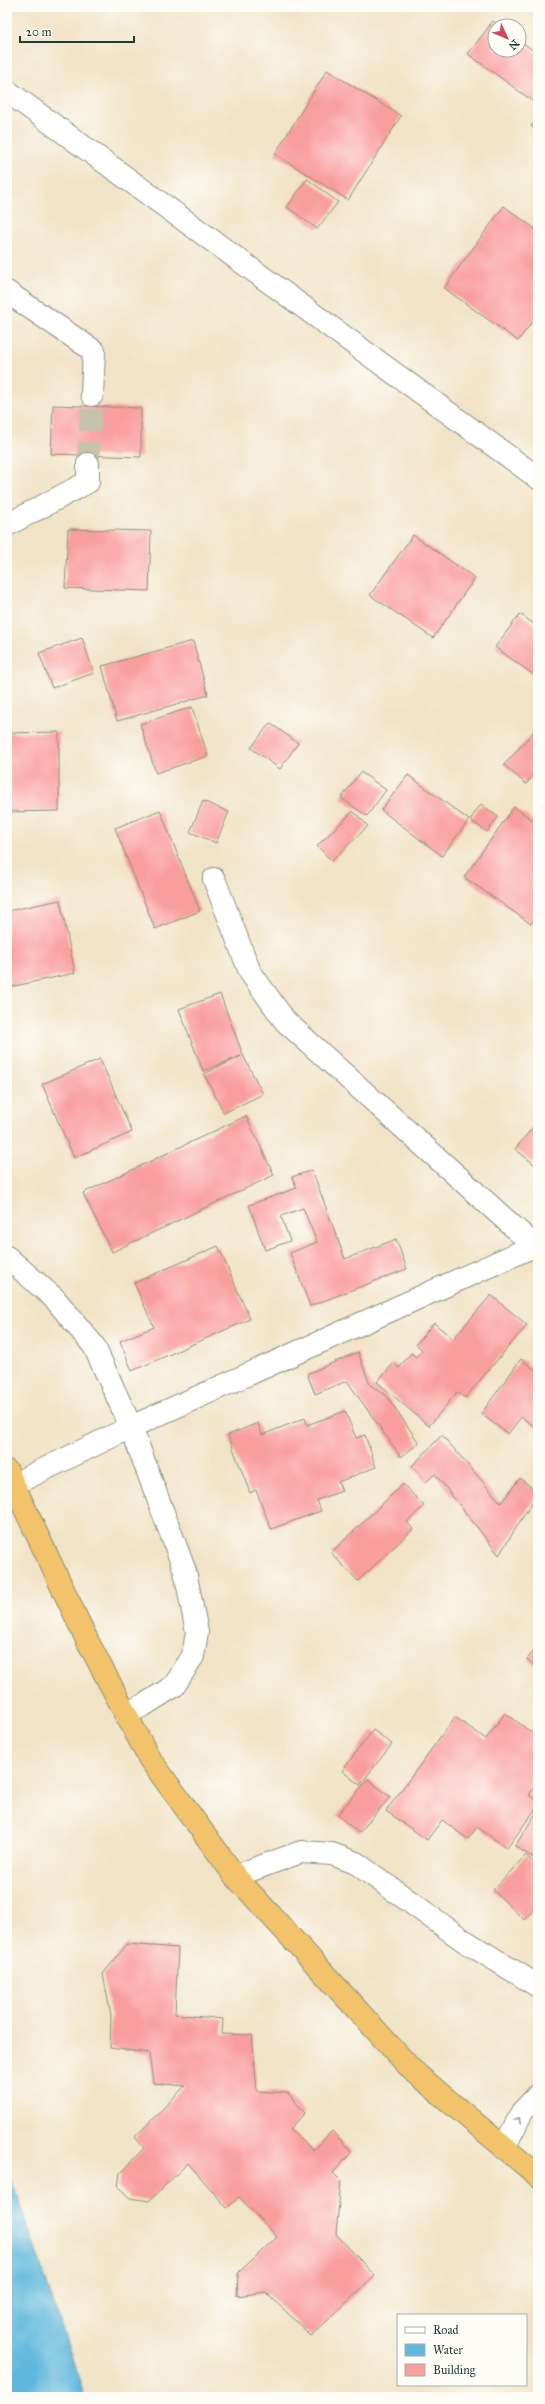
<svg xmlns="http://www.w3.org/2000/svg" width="545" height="2404" viewBox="0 0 545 2404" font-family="'IM FELL Great Primer',serif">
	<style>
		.water { fill: #5fb8dc; stroke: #3f7a88 }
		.building { fill: #f99e9e }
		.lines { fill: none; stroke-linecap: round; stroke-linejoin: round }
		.minor-tunnel { stroke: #c7c2a9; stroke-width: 22; stroke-dasharray: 22 11; stroke-linecap: butt }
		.minor-casing { stroke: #88907d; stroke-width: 24 }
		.highway-casing { stroke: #88907d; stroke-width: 24 }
		.minor { stroke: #fff; stroke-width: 22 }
		.highway { stroke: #f2c36a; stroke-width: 22 }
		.oneway { stroke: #8f9e9a }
	</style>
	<rect width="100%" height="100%" fill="#fdfcf7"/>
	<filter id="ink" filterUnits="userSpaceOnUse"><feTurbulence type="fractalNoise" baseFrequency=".025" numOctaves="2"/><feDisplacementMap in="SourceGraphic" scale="8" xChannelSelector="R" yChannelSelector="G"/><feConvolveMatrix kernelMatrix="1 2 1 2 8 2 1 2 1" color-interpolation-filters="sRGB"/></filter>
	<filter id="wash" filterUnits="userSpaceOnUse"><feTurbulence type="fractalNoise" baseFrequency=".012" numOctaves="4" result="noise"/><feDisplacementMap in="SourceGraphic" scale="16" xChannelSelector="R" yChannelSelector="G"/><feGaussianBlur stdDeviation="0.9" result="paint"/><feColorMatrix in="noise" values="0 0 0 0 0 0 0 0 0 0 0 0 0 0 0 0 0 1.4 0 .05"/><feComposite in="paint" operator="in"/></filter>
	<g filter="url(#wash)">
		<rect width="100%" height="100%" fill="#f1e3c6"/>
		<polygon class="water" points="7,2172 18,2197 85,2397 7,2397"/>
		<g id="blocks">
			<g class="building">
				<polygon points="493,21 500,26 495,26 495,50 519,50 519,40 538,54 538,105 468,54"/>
				<polygon points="327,70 401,116 348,200 275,154"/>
				<polygon points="538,117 538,131 531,126"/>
				<polygon points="307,179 338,202 317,229 287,207"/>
				<polygon points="504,206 538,231 538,314 518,341 444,288"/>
				<polygon points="53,405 141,408 141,457 51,454"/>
				<polygon points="68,529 151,531 149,591 65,588"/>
				<polygon points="413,535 475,578 433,638 370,595"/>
				<polygon points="520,614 538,627 538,678 495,647"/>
				<polygon points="82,638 94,673 52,688 39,653"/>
				<polygon points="193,641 208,695 117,721 102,666"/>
				<polygon points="192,707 208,756 156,773 140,724"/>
				<polygon points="270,723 298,743 280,769 251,748"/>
				<polygon points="536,729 538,732 538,770 526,784 504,765"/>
				<polygon points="59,732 59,811 7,812 7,733"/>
				<polygon points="361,772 386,790 367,816 341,798"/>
				<polygon points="408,775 469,820 442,856 381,810"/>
				<polygon points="203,801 229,812 216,843 190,832"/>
				<polygon points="481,804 498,817 487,832 470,820"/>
				<polygon points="514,807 538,824 538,914 531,924 464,877"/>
				<polygon points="160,810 200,911 155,929 115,828"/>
				<polygon points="353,811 368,826 332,861 317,846"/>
				<polygon points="60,900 75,973 10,987 7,974 7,911"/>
				<polygon points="220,994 243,1055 263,1094 224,1113 204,1074 241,1056 203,1071 179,1009"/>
				<polygon points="100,1059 132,1132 74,1158 42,1084"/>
				<polygon points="246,1116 274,1175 112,1252 83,1193"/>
				<polygon points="538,1121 538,1167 515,1149"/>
				<polygon points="312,1170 345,1259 396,1239 407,1269 310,1306 290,1253 317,1242 303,1208 281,1216 290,1241 265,1250 249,1205 297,1188 292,1177"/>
				<polygon points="218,1246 250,1319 132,1371 120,1341 154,1327 134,1283"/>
				<polygon points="491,1295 527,1325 465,1398 457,1392 429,1426 377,1382 394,1363 399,1368 411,1353 416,1357 422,1350 416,1344 434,1323 453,1339"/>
				<polygon points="358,1352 370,1385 386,1395 419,1443 401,1457 347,1381 315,1394 307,1374"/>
				<polygon points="521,1359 538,1372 538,1429 521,1417 508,1434 481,1414"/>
				<polygon points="345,1411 356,1438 365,1435 376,1467 338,1482 342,1491 317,1500 321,1511 271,1529 256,1490 250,1493 228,1435 258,1423 262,1435 305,1418 307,1425"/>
				<polygon points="442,1435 501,1503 520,1478 538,1493 499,1555 435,1474 426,1482 412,1466"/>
				<polygon points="403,1484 424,1506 407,1522 413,1529 358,1581 331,1553"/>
				<polygon points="538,1647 538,1669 527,1659"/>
				<polygon points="505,1713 538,1737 538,1782 529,1795 538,1801 538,1806 507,1848 477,1827 468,1839 442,1820 427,1840 386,1811 455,1717 486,1739"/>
				<polygon points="373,1730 392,1744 360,1785 342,1771"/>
				<polygon points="368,1779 390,1797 359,1833 337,1815"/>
				<polygon points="538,1810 538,1861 515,1846"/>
				<polygon points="526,1855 538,1867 538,1905 524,1920 493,1890"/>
				<polygon points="127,1944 178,1948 175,2014 223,2019 222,2034 252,2035 257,2091 288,2093 305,2113 290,2129 313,2150 332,2131 352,2152 333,2173 341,2181 336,2234 375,2276 311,2336 266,2292 237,2296 238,2273 277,2237 239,2197 227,2208 188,2163 149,2201 130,2198 118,2187 120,2173 144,2148 135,2137 185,2086 153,2083 149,2053 110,2048 111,2016 103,1974"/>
			</g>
		</g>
	</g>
	<g filter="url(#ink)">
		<use href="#blocks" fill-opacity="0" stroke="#88907d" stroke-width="1"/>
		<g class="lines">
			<polyline class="minor-tunnel" points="88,464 92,395"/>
			<g class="minor-casing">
				<g id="minor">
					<polyline points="7,91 538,478"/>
					<polyline points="7,292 94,351 92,395"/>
					<polyline points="7,525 88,482 88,464"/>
					<polyline points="214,879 250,972 285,1021 538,1249"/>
					<polyline points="7,1257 55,1299 94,1346 131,1427 185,1571 197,1632 193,1656 174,1686 144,1705 125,1714"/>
					<polyline points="12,1485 131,1427 534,1246"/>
					<polyline points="235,1876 301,1852 332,1854 356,1863 463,1940 538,1986"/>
					<polyline points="504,2148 522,2112 538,2095"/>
				</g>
			</g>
			<g class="highway-casing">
				<polyline id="highway" points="7,1471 87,1640 149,1758 235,1876 413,2071 538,2176"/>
			</g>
			<use href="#minor" class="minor"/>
			<use href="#highway" class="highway"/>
		</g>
		<defs><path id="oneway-chevron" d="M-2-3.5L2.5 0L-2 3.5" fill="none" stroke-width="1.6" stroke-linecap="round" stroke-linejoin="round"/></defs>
		<use class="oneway" href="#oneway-chevron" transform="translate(518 2120) rotate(-62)"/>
	</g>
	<rect width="545" height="2404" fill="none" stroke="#fdfcf7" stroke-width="24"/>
	<rect x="397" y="2314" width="130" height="72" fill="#fdfcf7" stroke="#a4b0a9"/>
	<rect x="405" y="2327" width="20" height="6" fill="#ffffff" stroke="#a4b0a9"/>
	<text x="433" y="2334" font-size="12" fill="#1f3d34">Road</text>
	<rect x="405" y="2344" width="20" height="12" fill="#5fb8dc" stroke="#a4b0a9"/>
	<text x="433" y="2354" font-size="12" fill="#1f3d34">Water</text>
	<rect x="405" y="2364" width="20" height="12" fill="#f99e9e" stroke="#a4b0a9"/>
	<text x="433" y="2374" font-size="12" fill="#1f3d34">Building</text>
	<g transform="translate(507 38) rotate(134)"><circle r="19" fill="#fdfcf7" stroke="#a4b0a9"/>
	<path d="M0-3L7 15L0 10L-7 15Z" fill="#d1495b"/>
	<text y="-6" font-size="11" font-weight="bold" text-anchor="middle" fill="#1f3d34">N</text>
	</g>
	<path d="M20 36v6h114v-6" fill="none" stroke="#1f3d34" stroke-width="2"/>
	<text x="26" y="36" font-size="12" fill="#1f3d34" stroke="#fdfcf7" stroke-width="3" paint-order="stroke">20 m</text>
</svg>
